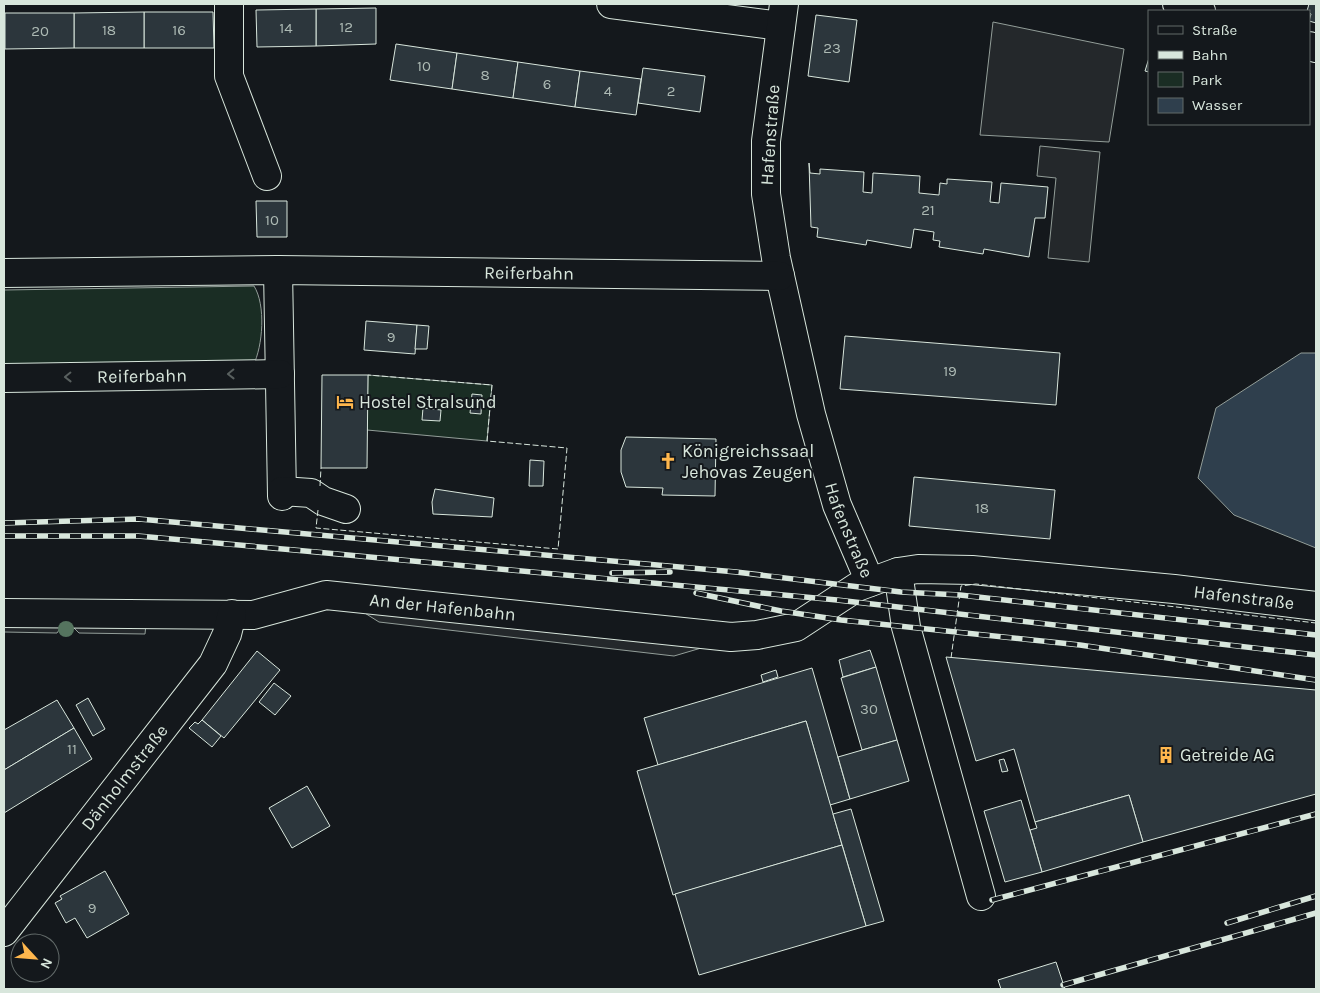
<svg xmlns="http://www.w3.org/2000/svg" width="1320" height="993" viewBox="0 0 1320 993" font-family="Karla,sans-serif">
	<style>
		.green { fill: #1a2d24; stroke: #939e99 }
		.parking { fill: #24282b; stroke: #939e99 }
		.water { fill: #2f3f4d; stroke: #939e99 }
		.building { fill: #2c363c; stroke: #d8e6dc }
		.lines { fill: none; stroke-linecap: round; stroke-linejoin: round }
		.minor-casing { stroke: #d8e6dc; stroke-width: 30 }
		.minor { stroke: #14181c; stroke-width: 28 }
		.rail-casing { stroke: #d8e6dc; stroke-width: 5.5 }
		.rail { stroke: #14181c; stroke-width: 4; stroke-dasharray: 11; stroke-linecap: butt }
		.fence { stroke: #d8e6dc; stroke-width: 1; stroke-dasharray: 6 2.5; stroke-linecap: butt }
		.tree { fill: #55745f }
		.oneway { stroke: #59605f }
		.labels { text-anchor: middle; stroke-width: 4; stroke-linejoin: round; paint-order: stroke }
		.number-label { font-size: 15px; fill: #adbab4 }
		.street-label { font-size: 18px; fill: #d8e6dc; stroke: #14181c }
		.poi-label { font-size: 18px; fill: #d8e6dc; stroke: #14181c; text-anchor: start }
	</style>
	<rect width="100%" height="100%" fill="#14181c"/>
	<g class="green">
		<path d="M254,286C266,305 263,346 253,366L4,373V290Z"/>
		<polygon points="368,375 492,385 487,441 367,430"/>
	</g>
	<g class="parking">
		<polygon points="993,22 1124,49 1109,142 980,135"/>
		<polygon points="1040,146 1100,152 1089,262 1048,258 1056,178 1037,176"/>
		<polygon points="360,610 708,646 674,656 379,622"/>
		<polygon points="64,623 57,633 4,632 4,624"/>
		<polygon points="70,624 146,624 145,634 79,633"/>
	</g>
	<polygon class="water" points="1301,353 1316,353 1316,548 1234,515 1198,478 1216,408"/>
	<g class="building">
		<polygon points="1309,4 1316,4 1316,23 1309,21 1311,14 1307,11"/>
		<polygon points="376,8 376,44 316,46 316,9"/>
		<polygon points="316,9 316,46 257,47 256,10"/>
		<polygon points="144,12 213,12 214,48 144,48"/>
		<polygon points="144,12 144,48 74,48 74,13"/>
		<polygon points="4,13 5,49 4,49"/>
		<polygon points="5,13 74,13 74,48 5,49"/>
		<polygon points="816,15 857,20 849,82 808,76"/>
		<polygon points="396,44 457,53 452,89 390,80"/>
		<polygon points="457,53 518,62 513,98 452,89"/>
		<polygon points="1149,58 1149,72 1145,71"/>
		<polygon points="518,62 580,71 575,107 513,98"/>
		<polygon points="643,68 705,76 700,112 638,103"/>
		<polygon points="580,71 641,79 636,115 575,107"/>
		<polygon points="809,163 810,173 820,174 820,169 864,172 863,192 872,193 873,173 920,176 919,193 939,195 940,183 947,184 947,179 992,182 990,202 999,203 1001,183 1048,187 1045,218 1035,218 1029,257 984,249 983,254 939,247 940,241 933,240 934,232 914,229 911,248 867,240 866,245 817,237 818,228 811,227"/>
		<polygon points="256,201 287,201 287,237 257,237"/>
		<polygon points="366,321 417,325 415,354 364,350"/>
		<polygon points="417,325 429,326 427,349 415,349"/>
		<polygon points="845,336 1060,353 1056,405 840,389"/>
		<polygon points="322,375 368,375 367,468 321,468"/>
		<polygon points="472,394 482,395 481,414 470,413"/>
		<polygon points="423,408 441,410 440,421 422,420"/>
		<polygon points="626,437 716,439 715,496 662,495 663,488 626,487 621,472 621,450"/>
		<polygon points="530,460 544,461 543,486 529,486"/>
		<polygon points="914,477 1055,490 1050,539 909,526"/>
		<polygon points="435,489 494,498 492,517 433,514 432,502"/>
		<polygon points="870,650 876,667 843,677 839,660"/>
		<polygon points="257,651 280,670 224,738 202,720"/>
		<polygon points="946,657 1316,690 1316,794 1143,842 1129,795 1035,822 1014,749 976,761"/>
		<polygon points="876,667 897,740 862,750 841,678"/>
		<polygon points="812,668 850,799 830,805 806,721 658,765 644,718"/>
		<polygon points="776,670 778,677 763,682 761,675"/>
		<polygon points="274,683 291,696 275,715 259,702"/>
		<polygon points="88,698 105,729 93,736 76,705"/>
		<polygon points="57,700 74,728 4,770 4,730"/>
		<polygon points="202,720 221,736 212,747 189,728 195,722 198,724"/>
		<polygon points="806,721 842,845 673,895 637,771"/>
		<polygon points="74,728 92,759 4,813 4,770"/>
		<polygon points="897,740 909,781 850,799 838,757"/>
		<polygon points="1004,759 1008,771 1002,772 999,760"/>
		<polygon points="307,786 330,826 292,848 269,808"/>
		<polygon points="1129,795 1143,842 1042,872 1030,830 1037,828 1035,822"/>
		<polygon points="1021,800 1042,872 1005,882 984,811"/>
		<polygon points="851,809 884,921 866,926 833,814"/>
		<polygon points="842,845 866,926 699,975 675,894"/>
		<polygon points="105,871 129,914 87,938 75,918 66,923 55,903 62,899 60,896"/>
		<polygon points="1056,962 1065,989 1001,989 998,980"/>
	</g>
	<g class="lines">
		<g class="minor-casing">
			<g id="minor">
				<polyline points="229,4 229,76 267,176"/>
				<polyline points="611,4 781,26"/>
				<path id="s1" d="M784,4L766,141V194L776,258L811,414L837,505L870,582"/>
				<polyline points="1177,4 1201,11"/>
				<polyline points="1309,46 1316,48"/>
				<polyline points="278,270 282,496"/>
				<path id="s2" d="M4,273L278,270L780,276"/>
				<path id="s3" d="M4,378L280,374"/>
				<polyline points="282,491 311,493 323,501 346,509"/>
				<polyline points="898,572 906,627 981,896"/>
				<path id="s4" d="M4,613L253,615L326,595L731,637L757,635L796,627L857,587L898,572L918,569L972,570L1174,589L1316,606"/>
				<path id="s5" d="M4,932L213,664L227,634L232,614"/>
			</g>
		</g>
		<use href="#minor" class="minor"/>
		<g class="rail-casing">
			<g id="rail">
				<polyline points="4,523 139,519 736,572 901,592 960,595 1316,635"/>
				<polyline points="4,536 138,536 294,550 837,600 1316,655"/>
				<polyline points="612,573 670,572"/>
				<polyline points="696,593 781,611 841,620 1080,645 1316,680"/>
				<polyline points="992,900 1316,814"/>
				<polyline points="1227,923 1316,896"/>
				<polyline points="1063,985 1316,913"/>
			</g>
		</g>
		<use href="#rail" class="rail"/>
		<g class="fence">
			<polyline points="320,486 321,468"/>
			<polyline points="318,510 316,528 558,549 567,448 487,441 492,385 368,375"/>
			<polyline points="951,658 961,586 976,584 1316,623"/>
		</g>
	</g>
	<circle class="tree" cx="66" cy="629" r="8"/>
	<defs><path id="oneway-chevron" d="M-2-3.5L2.5 0L-2 3.5" fill="none" stroke-width="1.6" stroke-linecap="round" stroke-linejoin="round" transform="scale(1.25)"/></defs>
	<g class="oneway">
		<use href="#oneway-chevron" transform="translate(231 374) rotate(179)"/>
		<use href="#oneway-chevron" transform="translate(68 377) rotate(179)"/>
	</g>
	<defs>
		<g id="hotel-bare" transform="scale(1.35)"><path d="M-6-4.5h1.5V1H6V5H4.5V3h-9V5H-6ZM-4 0a1.8 1.8 0 1 1 3.6 0ZM.5 0V-2.5h3Q6-2.5 6 0Z" fill="#ffb74d" stroke="#14181c" stroke-width="2.5" paint-order="stroke"/></g>
		<g id="church-bare" transform="scale(1.35)"><path d="M-1.2-6h2.4v3.5h3.3v2.4h-3.3V6h-2.4V-.1h-3.3v-2.4h3.3Z" fill="#ffb74d" stroke="#14181c" stroke-width="2.5" paint-order="stroke"/></g>
		<g id="building-bare" transform="scale(1.35)"><path d="M-4-6H4V6H1V3H-1V6H-4ZM-2.5-4.3h1.7v1.8h-1.7ZM.8-4.3h1.7v1.8H.8ZM-2.5-1h1.7V.8h-1.7ZM.8-1h1.7V.8H.8Z" fill="#ffb74d" stroke="#14181c" stroke-width="2.5" paint-order="stroke"/></g>
	</defs>
	<g fill-rule="evenodd">
		<use href="#hotel-bare" x="345" y="402"/>
		<use href="#church-bare" x="668" y="461"/>
		<use href="#building-bare" x="1166" y="755"/>
	</g>
	<g class="labels">
		<g class="number-label">
			<text x="346" y="32">12</text>
			<text x="286" y="33">14</text>
			<text x="109" y="35">18</text>
			<text x="179" y="35">16</text>
			<text x="40" y="36">20</text>
			<text x="832" y="53">23</text>
			<text x="424" y="71">10</text>
			<text x="485" y="80">8</text>
			<text x="547" y="89">6</text>
			<text x="608" y="96">4</text>
			<text x="671" y="96">2</text>
			<text x="928" y="215">21</text>
			<text x="272" y="225">10</text>
			<text x="391" y="342">9</text>
			<text x="950" y="376">19</text>
			<text x="982" y="513">18</text>
			<text x="869" y="714">30</text>
			<text x="72" y="754">11</text>
			<text x="92" y="913">9</text>
		</g>
		<g class="street-label">
			<text transform="translate(770 135) rotate(-86)" y="6">Hafenstraße</text>
			<text dy="6" stroke="none"><textPath href="#s2" startOffset="525">Reiferbahn</textPath></text>
			<text dy="6" stroke="none"><textPath href="#s3" startOffset="138">Reiferbahn</textPath></text>
			<text dy="6" stroke="none"><textPath href="#s1" startOffset="538">Hafenstraße</textPath></text>
			<text dy="6" stroke="none"><textPath href="#s4" startOffset="1262">Hafenstraße</textPath></text>
			<text dy="6" stroke="none"><textPath href="#s4" startOffset="442">An der Hafenbahn</textPath></text>
			<text dy="6" stroke="none"><textPath href="#s5" startOffset="196">Dänholmstraße</textPath></text>
		</g>
		<g class="poi-label">
			<text x="359" y="408">Hostel Stralsund</text>
			<text x="682" y="457">Königreichssaal<tspan x="682" dy="21">Jehovas Zeugen</tspan></text>
			<text x="1180" y="761">Getreide AG</text>
		</g>
	</g>
	<rect width="1320" height="993" fill="none" stroke="#d8e6dc" stroke-width="10"/>
	<rect x="1148" y="10" width="162" height="115" fill="#14181c" stroke="#626a69"/>
	<rect x="1158" y="26" width="25" height="8" fill="#14181c" stroke="#626a69"/>
	<text x="1192" y="35" font-size="15" fill="#d8e6dc">Straße</text>
	<rect x="1158" y="51" width="25" height="8" fill="#d8e6dc" stroke="#626a69"/>
	<text x="1192" y="60" font-size="15" fill="#d8e6dc">Bahn</text>
	<rect x="1158" y="72" width="25" height="15" fill="#1a2d24" stroke="#626a69"/>
	<text x="1192" y="85" font-size="15" fill="#d8e6dc">Park</text>
	<rect x="1158" y="98" width="25" height="15" fill="#2f3f4d" stroke="#626a69"/>
	<text x="1192" y="110" font-size="15" fill="#d8e6dc">Wasser</text>
	<g transform="translate(35 958) rotate(116)"><circle r="24" fill="#14181c" stroke="#626a69"/>
	<path d="M0-4L9 19L0 12L-9 19Z" fill="#ffb74d"/>
	<text y="-8" font-size="14" font-weight="bold" text-anchor="middle" fill="#d8e6dc">N</text>
	</g>
</svg>
